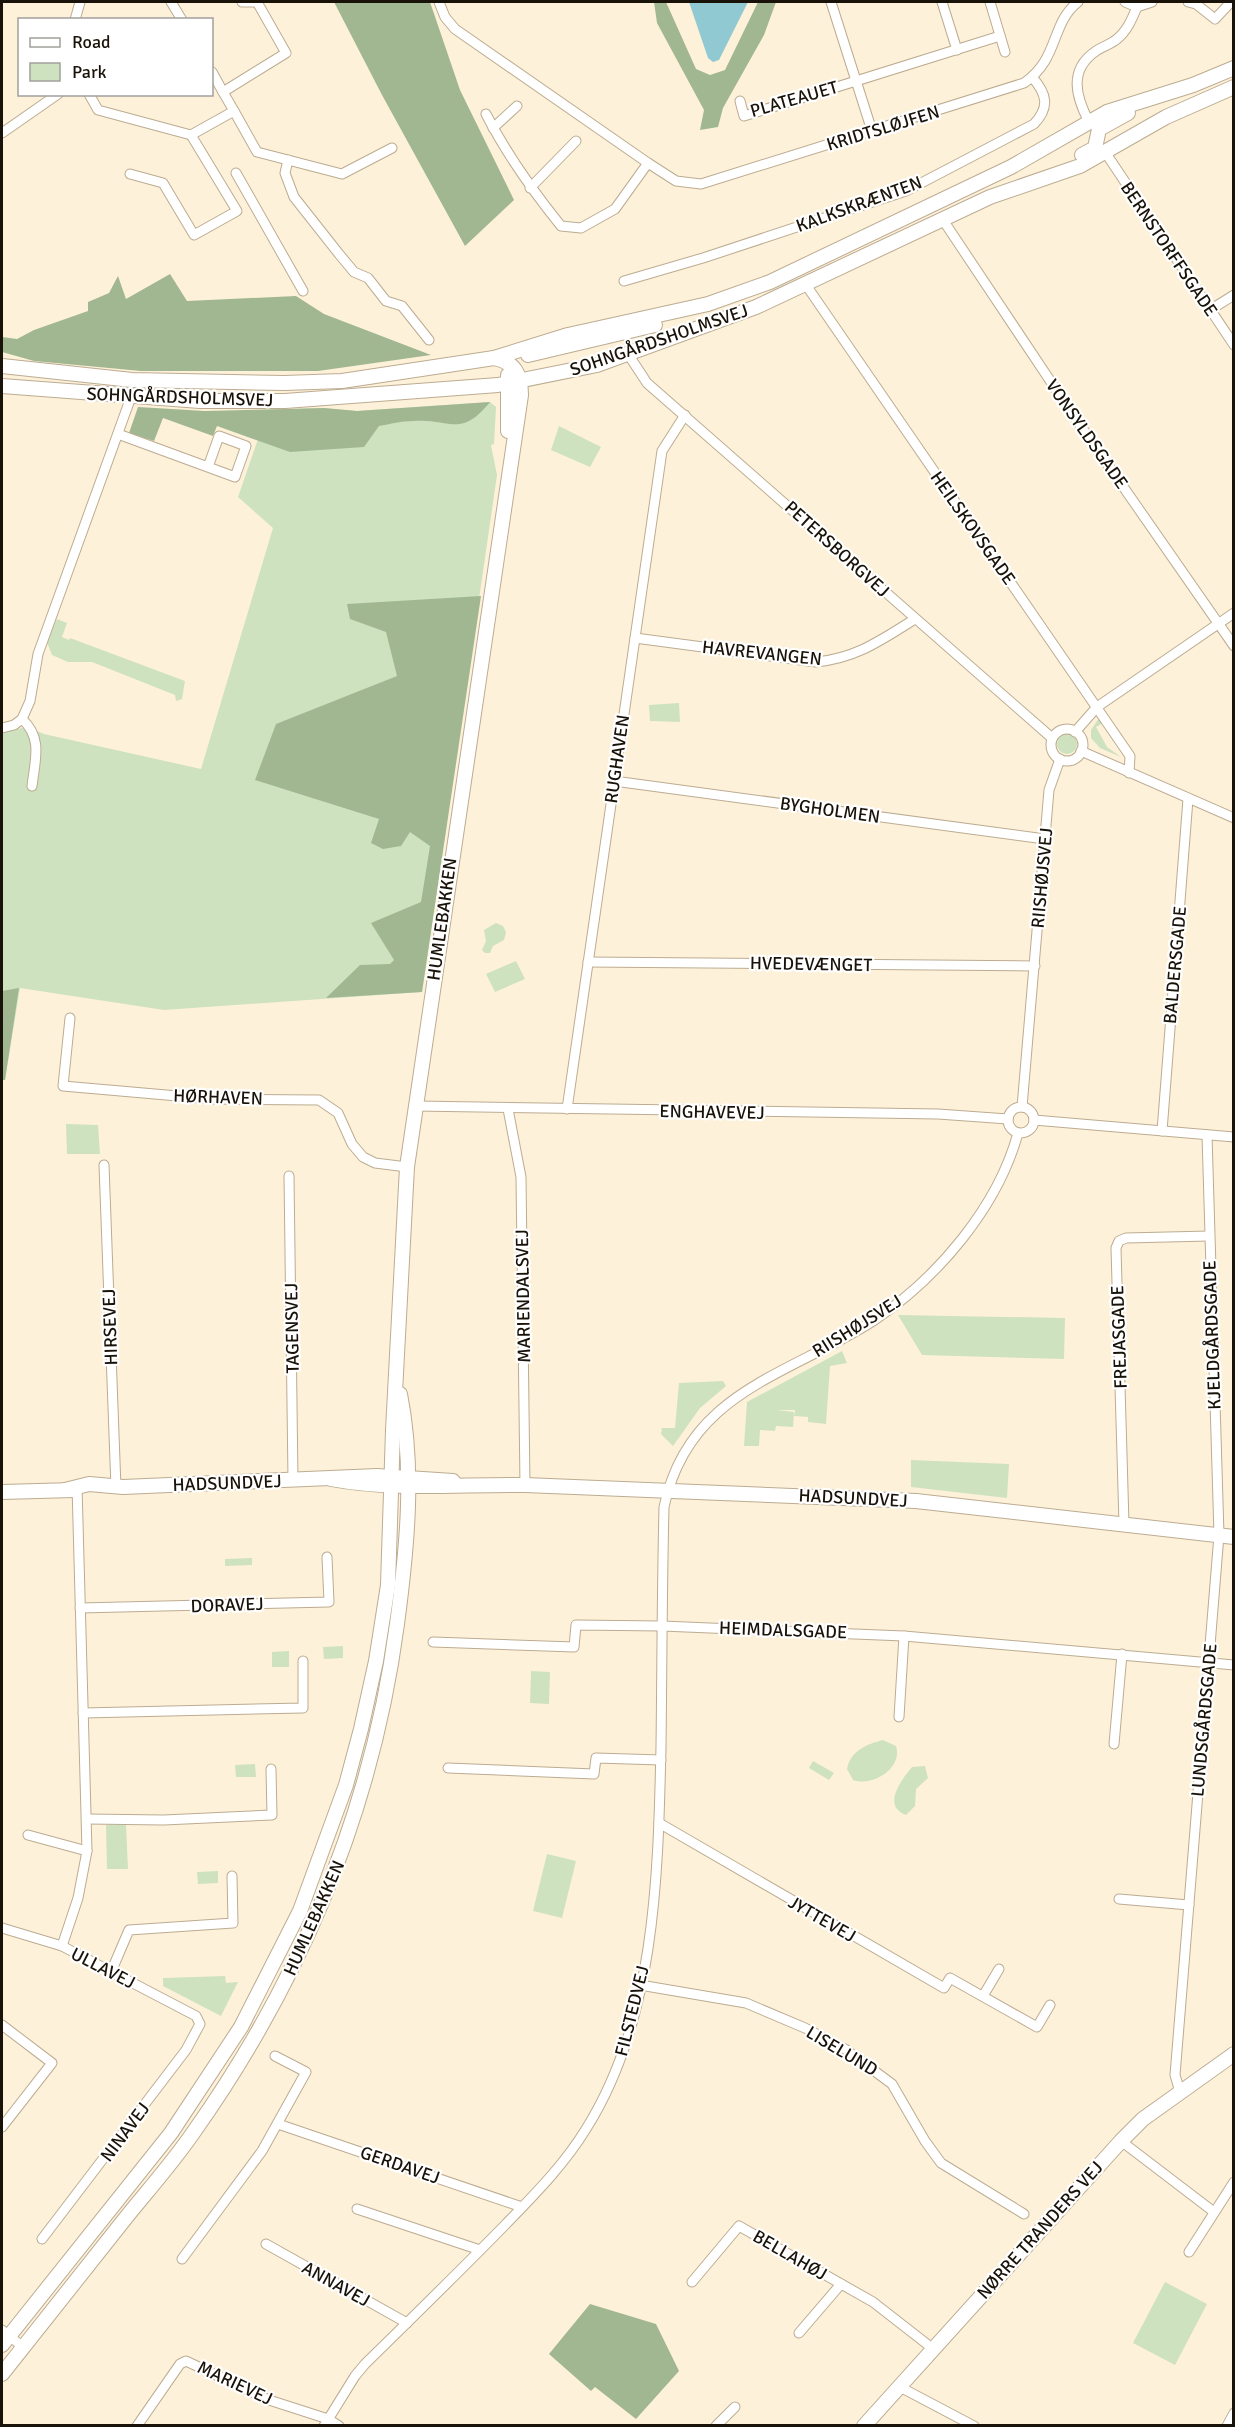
<svg xmlns="http://www.w3.org/2000/svg" width="1235" height="2427" viewBox="0 0 1235 2427" font-family="Signika,sans-serif">
	<style>
		.green { fill: #cee2c0 }
		.forest { fill: #a1b791 }
		.water { fill: #91c9d2 }
		.lines { fill: none; stroke-linecap: round; stroke-linejoin: round }
		.street-casing { stroke: #bcac91; stroke-width: 11 }
		.secondary-casing { stroke: #bcac91; stroke-width: 16 }
		.street { stroke: #fff; stroke-width: 9 }
		.secondary { stroke: #fff; stroke-width: 14 }
		.labels { text-anchor: middle; stroke-width: 4.5; stroke-linejoin: round; paint-order: stroke }
		.street-label { font-size: 18px; fill: #181208; stroke: #fff }
	</style>
	<rect width="100%" height="100%" fill="#fef1da"/>
	<g class="green">
		<polygon points="490,402 496,407 494,444 491,445 497,475 422,992 164,1010 20,988 5,1080 2,1080 2,732 27,727 44,734 201,769 273,528 238,497 268,410 324,408 357,411"/>
		<polygon points="559,426 601,447 590,467 551,450"/>
		<polygon points="57,619 67,623 62,637 69,640 70,638 185,681 182,699 176,701 175,695 92,662 68,662 52,655 46,640"/>
		<polygon points="679,703 680,722 650,721 649,705"/>
		<polygon points="1099,718 1103,723 1096,727 1107,747 1121,757 1100,748 1091,738 1091,730"/>
		<circle cx="1067" cy="744" r="10"/>
		<polygon points="496,923 503,926 506,932 504,940 493,946 490,953 485,953 482,950 486,941 484,930"/>
		<polygon points="516,961 525,979 495,992 486,974"/>
		<polygon points="66,1124 98,1125 100,1154 67,1154"/>
		<polygon points="898,1315 1065,1318 1064,1359 922,1355"/>
		<polygon points="842,1351 847,1363 830,1366 826,1424 808,1422 808,1417 794,1416 795,1410 777,1410 776,1422 777,1410 794,1412 793,1427 776,1426 775,1431 760,1430 759,1446 744,1446 747,1402"/>
		<polygon points="723,1381 726,1386 700,1408 673,1446 661,1434 662,1428 675,1428 679,1383"/>
		<polygon points="911,1460 1009,1464 1007,1498 911,1487"/>
		<polygon points="252,1558 252,1565 225,1566 225,1559"/>
		<polygon points="343,1646 343,1658 324,1659 323,1647"/>
		<polygon points="289,1651 289,1667 272,1667 272,1652"/>
		<polygon points="531,1671 550,1672 549,1704 530,1703"/>
		<path d="M883,1740L896,1746C903,1768 873,1787 853,1780L847,1769C850,1751 867,1744 883,1740Z"/>
		<polygon points="813,1761 834,1773 829,1780 809,1768"/>
		<polygon points="255,1764 256,1777 236,1777 235,1765"/>
		<path d="M925,1766L928,1778L916,1789L915,1806L906,1815C881,1806 902,1779 912,1767Z"/>
		<polygon points="126,1824 128,1869 107,1869 106,1825"/>
		<polygon points="547,1854 576,1861 562,1918 533,1911"/>
		<polygon points="218,1871 218,1883 198,1884 197,1872"/>
		<polygon points="225,1976 226,1983 238,1982 221,2016 163,1986 163,1978"/>
		<polygon points="1165,2282 1207,2304 1175,2365 1133,2343"/>
	</g>
	<g class="forest">
		<polygon points="334,2 430,2 460,90 514,200 465,246 382,95"/>
		<polygon points="654,2 666,2 696,69 710,75 725,70 758,2 776,2 764,35 723,108 718,127 700,130 704,110 657,23"/>
		<polygon points="170,274 187,301 296,296 324,314 431,355 318,371 141,371 34,361 2,352 2,337 17,339 34,330 88,311 88,302 109,293 118,276 126,299"/>
		<path d="M490,402C460,439 451,418 413,421C402,421 390,424 379,426L364,447L290,452L217,426L213,436L163,418L154,441L129,433L138,407L205,411L324,408L357,411Z"/>
		<polygon points="481,596 422,992 326,998 360,965 390,964 394,960 371,923 421,902 430,846 410,832 401,846 383,849 371,843 379,819 255,780 276,724 397,676 386,632 350,619 347,604"/>
		<polygon points="19,988 5,1080 2,1080 2,991"/>
		<polygon points="590,2304 656,2324 679,2371 636,2419 595,2387 591,2391 549,2354"/>
	</g>
	<polygon class="water" points="689,2 748,2 719,60 713,62 708,58"/>
	<g class="lines">
		<g class="street-casing">
			<g id="street">
				<polyline points="171,2 182,20"/>
				<polyline points="242,2 254,2"/>
				<path d="M439,2L445,17L455,29L648,163L676,181L701,184L1024,83C1060,58 1050,24 1078,2"/>
				<polyline points="831,2 872,131"/>
				<polyline points="942,2 957,50"/>
				<polyline points="990,2 1005,52"/>
				<polyline points="1125,2 1137,7 1152,2"/>
				<polyline points="1188,2 1196,4 1215,19 1231,2"/>
				<polyline points="75,20 80,2"/>
				<polyline points="212,72 223,92"/>
				<polyline points="89,94 98,110 191,135 237,211 194,235 163,183 130,174"/>
				<polyline points="740,101 744,116 1000,36"/>
				<polyline points="234,111 223,92 286,53 257,2"/>
				<path d="M486,114C507,155 532,190 561,226L581,228L615,209L648,163"/>
				<path d="M1089,122C1076,97 1068,70 1096,51C1102,47 1111,44 1117,39C1127,31 1132,19 1137,7"/>
				<polyline points="493,128 517,106"/>
				<polyline points="2,133 58,94"/>
				<polyline points="191,135 234,111 257,152 342,174 392,148"/>
				<polyline points="1105,152 1234,345"/>
				<polyline points="288,160 285,173 294,197 339,254 354,272 368,278 386,301 402,306 429,340"/>
				<polyline points="236,173 303,291"/>
				<polyline points="530,188 576,141"/>
				<polyline points="943,220 1067,406 1234,646"/>
				<path d="M624,281L703,258L906,191L1034,124C1050,107 1047,94 1032,77"/>
				<polyline points="806,285 1130,756 1129,773"/>
				<polyline points="1210,310 1234,295"/>
				<polyline points="628,354 647,383 1052,738"/>
				<polyline points="118,434 235,477 246,446 219,436 208,467"/>
				<path d="M635,638L816,662C857,658 881,640 915,619"/>
				<path d="M22,719C43,738 35,760 32,786"/>
				<polyline points="2,728 14,725 22,719 30,701 38,654 131,397"/>
				<circle cx="1067" cy="745" r="16"/>
				<polyline points="1075,732 1097,707 1234,613"/>
				<polyline points="1081,751 1234,818"/>
				<polyline points="614,781 1045,839"/>
				<polyline points="588,962 1035,966"/>
				<polyline points="70,1018 63,1086 212,1099 319,1100 338,1113 352,1144 363,1157 375,1163 407,1167"/>
				<polyline points="415,1106 938,1114 1008,1119"/>
				<polyline points="1022,1107 1049,790 1060,759"/>
				<circle cx="1021" cy="1120" r="13"/>
				<polyline points="508,1109 521,1177 525,1485"/>
				<polyline points="567,1109 662,451 685,415"/>
				<polyline points="1034,1120 1234,1137"/>
				<polyline points="1162,1131 1188,799"/>
				<polyline points="104,1165 116,1488"/>
				<polyline points="289,1176 293,1480"/>
				<polyline points="1124,1524 1116,1248 1119,1241 1126,1238 1209,1236"/>
				<polyline points="80,1608 329,1602 327,1557"/>
				<polyline points="433,1642 574,1647 576,1625 662,1626 904,1636 1234,1665"/>
				<polyline points="83,1713 303,1708 303,1661"/>
				<polyline points="899,1717 904,1636"/>
				<polyline points="1114,1744 1122,1654"/>
				<polyline points="448,1768 594,1774 596,1758 661,1760"/>
				<polyline points="87,1819 164,1820 272,1815 271,1769"/>
				<polyline points="659,1823 944,1988 950,1978 1037,2027 1050,2005"/>
				<polyline points="28,1835 87,1851"/>
				<polyline points="1119,1899 1189,1905"/>
				<polyline points="2,1928 62,1946 196,2016 200,2024 186,2050 42,2239"/>
				<polyline points="62,1946 78,1898 87,1851 77,1486"/>
				<polyline points="111,1972 129,1930 233,1923 232,1876"/>
				<polyline points="640,1985 746,2003 805,2028 845,2049 892,2084 925,2141 941,2163 1024,2214"/>
				<polyline points="983,1996 999,1969"/>
				<polyline points="2,2025 52,2063 2,2127"/>
				<polyline points="1180,2092 1175,2075 1219,1535 1207,1135"/>
				<polyline points="278,2124 522,2207"/>
				<polyline points="1121,2141 1214,2212"/>
				<polyline points="357,2209 480,2250"/>
				<polyline points="266,2244 407,2323"/>
				<polyline points="1189,2252 1234,2182"/>
				<polyline points="182,2259 262,2151 306,2072 275,2056"/>
				<polyline points="692,2282 739,2226 873,2302 932,2348"/>
				<polyline points="2,2330 23,2347"/>
				<polyline points="799,2333 841,2284"/>
				<polyline points="900,2387 974,2426"/>
				<polyline points="137,2426 180,2364 186,2361 269,2400 328,2419 339,2426"/>
				<path d="M324,2426L355,2376L365,2364C412,2318 459,2272 505,2225C534,2195 564,2165 586,2129C656,2018 658,1875 661,1747C662,1667 662,1587 664,1507C688,1392 787,1376 873,1321C937,1279 998,1207 1018,1133"/>
				<polyline points="716,2426 735,2407"/>
				<polyline points="1227,2426 1234,2413"/>
			</g>
		</g>
		<g class="secondary-casing">
			<g id="secondary">
				<polyline points="1082,155 1095,148 1099,129 1128,113"/>
				<polyline points="528,355 655,325"/>
				<polyline points="2,366 132,380 284,383 342,381 494,358 568,335 708,304 770,282 1011,167 1107,112 1193,85 1234,68"/>
				<polyline points="508,375 508,431"/>
				<polyline points="2,386 200,401 285,401 498,385 597,365 756,307 990,197 1080,166 1166,117 1234,87"/>
				<path d="M331,1479C396,1491 460,1484 525,1485L916,1501L1234,1537"/>
				<polyline points="65,1490 89,1484 123,1487 377,1476 453,1481"/>
				<polyline points="2,1492 74,1490"/>
				<path d="M2,2345L171,2133L241,2027L300,1911L346,1785L361,1729L376,1661L388,1585L393,1430L407,1167L521,395C521,374 515,362 494,358"/>
				<path d="M2,2374C44,2321 86,2268 128,2215C150,2188 173,2162 193,2133C302,1979 372,1812 397,1624C407,1549 415,1469 400,1394"/>
				<polyline points="864,2426 1121,2141 1143,2119 1234,2054"/>
			</g>
		</g>
		<use href="#street" class="street"/>
		<use href="#secondary" class="secondary"/>
	</g>
	<g class="labels">
		<g class="street-label">
			<text transform="translate(794 99) rotate(-16)" y="6">PLATEAUET</text>
			<text transform="translate(883 128) rotate(-17)" y="6">KRIDTSLØJFEN</text>
			<text transform="translate(859 204) rotate(-20)" y="6">KALKSKRÆNTEN</text>
			<text transform="translate(1169 249) rotate(56)" y="6">BERNSTORFFSGADE</text>
			<text transform="translate(659 340) rotate(-19)" y="6">SOHNGÅRDSHOLMSVEJ</text>
			<text transform="translate(180 397) rotate(2)" y="6">SOHNGÅRDSHOLMSVEJ</text>
			<text transform="translate(1087 434) rotate(55)" y="6">VONSYLDSGADE</text>
			<text transform="translate(973 528) rotate(55)" y="6">HEILSKOVSGADE</text>
			<text transform="translate(837 549) rotate(42)" y="6">PETERSBORGVEJ</text>
			<text transform="translate(762 653) rotate(6)" y="6">HAVREVANGEN</text>
			<text transform="translate(617 759) rotate(-82)" y="6">RUGHAVEN</text>
			<text transform="translate(830 810) rotate(8)" y="6">BYGHOLMEN</text>
			<text transform="translate(1042 878) rotate(-85)" y="6">RIISHØJSVEJ</text>
			<text transform="translate(442 919) rotate(-82)" y="6">HUMLEBAKKEN</text>
			<text transform="translate(811 964) rotate(1)" y="6">HVEDEVÆNGET</text>
			<text transform="translate(1175 965) rotate(-85)" y="6">BALDERSGADE</text>
			<text transform="translate(218 1097) rotate(2)" y="6">HØRHAVEN</text>
			<text transform="translate(712 1112) rotate(1)" y="6">ENGHAVEVEJ</text>
			<text transform="translate(523 1296) rotate(-91)" y="6">MARIENDALSVEJ</text>
			<text transform="translate(857 1326) rotate(-32)" y="6">RIISHØJSVEJ</text>
			<text transform="translate(110 1327) rotate(-92)" y="6">HIRSEVEJ</text>
			<text transform="translate(292 1328) rotate(-91)" y="6">TAGENSVEJ</text>
			<text transform="translate(1212 1335) rotate(-92)" y="6">KJELDGÅRDSGADE</text>
			<text transform="translate(1119 1337) rotate(-92)" y="6">FREJASGADE</text>
			<text transform="translate(227 1483) rotate(-2)" y="6">HADSUNDVEJ</text>
			<text transform="translate(853 1498) rotate(3)" y="6">HADSUNDVEJ</text>
			<text transform="translate(227 1605) rotate(-2)" y="6">DORAVEJ</text>
			<text transform="translate(783 1630) rotate(2)" y="6">HEIMDALSGADE</text>
			<text transform="translate(1204 1720) rotate(-85)" y="6">LUNDSGÅRDSGADE</text>
			<text transform="translate(314 1918) rotate(-66)" y="6">HUMLEBAKKEN</text>
			<text transform="translate(822 1919) rotate(30)" y="6">JYTTEVEJ</text>
			<text transform="translate(103 1968) rotate(27)" y="6">ULLAVEJ</text>
			<text transform="translate(632 2011) rotate(-76)" y="6">FILSTEDVEJ</text>
			<text transform="translate(842 2051) rotate(31)" y="6">LISELUND</text>
			<text transform="translate(125 2132) rotate(-53)" y="6">NINAVEJ</text>
			<text transform="translate(400 2165) rotate(19)" y="6">GERDAVEJ</text>
			<text transform="translate(1040 2230) rotate(-48)" y="6">NØRRE TRANDERS VEJ</text>
			<text transform="translate(790 2255) rotate(30)" y="6">BELLAHØJ</text>
			<text transform="translate(336 2284) rotate(29)" y="6">ANNAVEJ</text>
			<text transform="translate(235 2383) rotate(25)" y="6">MARIEVEJ</text>
		</g>
	</g>
	<rect width="1235" height="2427" fill="none" stroke="#181208" stroke-width="6"/>
	<rect x="18" y="18" width="195" height="78" fill="#ffffff" stroke="#a3a09c" stroke-width="1.5"/>
	<rect x="30" y="38" width="30" height="9" fill="#ffffff" stroke="#a3a09c" stroke-width="1.5"/>
	<text x="72" y="48" font-size="18" fill="#181208">Road</text>
	<rect x="30" y="63" width="30" height="18" fill="#cee2c0" stroke="#a3a09c" stroke-width="1.5"/>
	<text x="72" y="78" font-size="18" fill="#181208">Park</text>
</svg>
